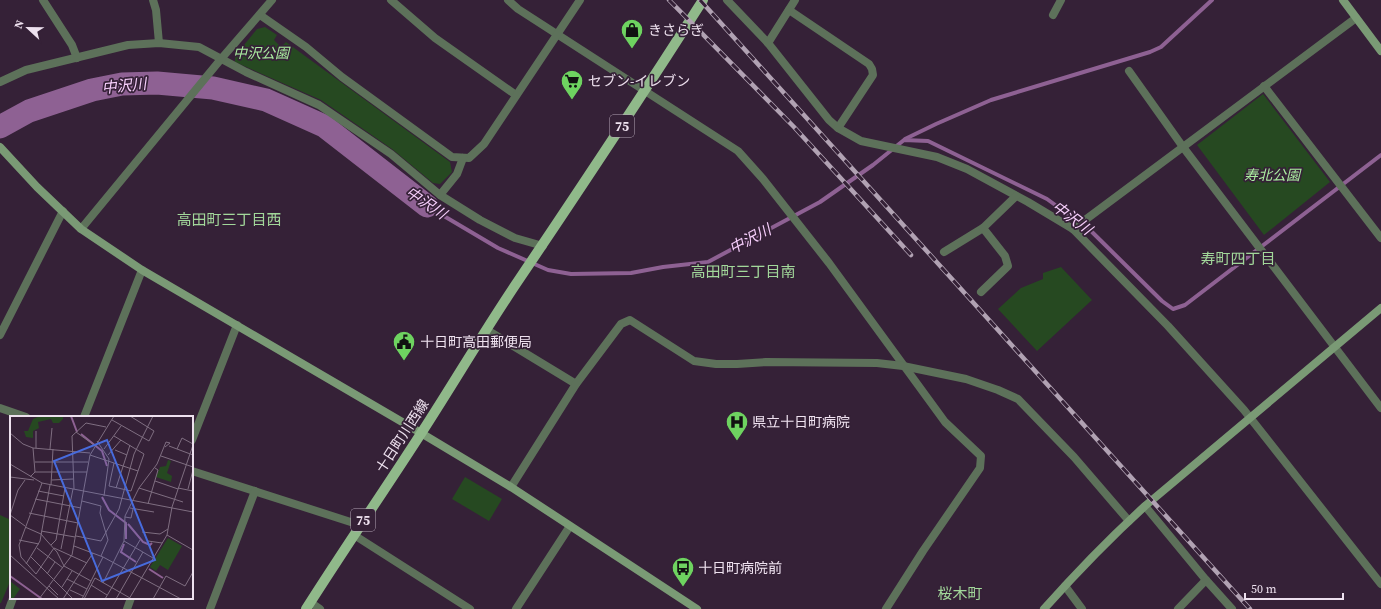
<svg xmlns="http://www.w3.org/2000/svg" width="1381" height="609" viewBox="0 0 1381 609" font-family="'Source Serif 4','Noto Sans JP',serif">
	<style>
		.green { fill: #264921 }
		.lines { fill: none; stroke-linecap: round; stroke-linejoin: round }
		.stream { stroke: #8e6193; stroke-width: 4 }
		.river { stroke: #8e6193; stroke-width: 23 }
		.street { stroke: #5d715a; stroke-width: 8 }
		.secondary { stroke: #7a9a75; stroke-width: 8 }
		.primary { stroke: #90b98a; stroke-width: 10 }
		.rail-casing { stroke: #b1a2b3; stroke-width: 4.5 }
		.rail { stroke: #352137; stroke-width: 3; stroke-dasharray: 9; stroke-linecap: butt }
		.labels { text-anchor: middle; stroke-width: 3.5; stroke-linejoin: round; paint-order: stroke }
		.shield { fill: #352137; stroke: #b6a7b8; stroke-width: 1 }
		.shield-label { font-size: 13px; font-weight: bold; fill: #eee1ef }
		.poi-label { font-size: 14px; fill: #eee1ef; stroke: #352137; text-anchor: start }
		.park-label { font-size: 14px; font-style: italic; fill: #aaeda0; stroke: #352137 }
		.street-label { font-size: 14px; fill: #eee1ef; stroke: #352137 }
		.water-label { font-size: 15px; font-style: italic; fill: #f7cffc; stroke: #352137 }
		.neighbourhood-label { font-size: 15px; fill: #a2d79a; stroke: #352137 }
		.inset-river { fill: none; stroke: #8e6193; stroke-width: 2 }
		.inset-road { fill: none; stroke: #7f6e81; stroke-width: 1 }
		.view { fill: #476bdd; fill-opacity: 0.15; stroke: #476bdd; stroke-width: 2 }
		.inset-edge { fill: none; stroke: #eee1ef; stroke-width: 2 }
	</style>
	<rect width="100%" height="100%" fill="#352137"/>
	<g class="green">
		<polygon points="265,27 277,35 274,40 281,47 286,42 450,162 452,172 440,184 433,183 392,149 321,100 235,62 235,56 257,29"/>
		<polygon points="1263,94 1330,182 1264,235 1197,145"/>
		<polygon points="1061,267 1092,300 1037,351 998,309 1021,288 1043,279 1043,273"/>
		<polygon points="465,477 502,499 489,521 452,499"/>
		<polygon points="0,515 11,520 11,579 1,603 0,603"/>
	</g>
	<g class="lines">
		<g class="stream">
			<polyline points="905,139 936,124 991,100 1150,52 1161,47 1212,0"/>
			<polyline points="427,206 498,248 548,270 571,274 631,273 663,267 708,262 820,202 873,165 904,140 928,141 1047,199 1091,231 1162,301 1173,309 1185,305 1381,155"/>
		</g>
		<polyline class="river" points="0,127 29,111 92,90 122,84 157,83 213,88 266,100 324,126 427,206"/>
		<g class="street">
			<polyline points="43,0 72,45 77,58"/>
			<polyline points="153,0 156,10 159,43"/>
			<polyline points="391,0 435,38 516,95"/>
			<polyline points="508,0 518,9 738,151 763,179 829,263 945,422 981,456 980,468 923,551 886,609"/>
			<polyline points="727,0 768,43 829,120 838,128 861,141 937,157 967,169 1028,202 1073,229 1168,326 1244,410 1381,584"/>
			<polyline points="789,10 869,64 872,69 873,75 838,128"/>
			<polyline points="260,15 306,47 342,77 452,157 469,158 484,144 580,0"/>
			<polyline points="1053,15 1061,0"/>
			<polyline points="768,43 795,0"/>
			<polyline points="1129,71 1183,147 1381,408"/>
			<polyline points="0,82 26,70 128,45 159,43 199,47 246,72 319,105 391,154 440,195 480,220 515,238 543,246"/>
			<polyline points="1264,86 1381,238"/>
			<polyline points="440,195 457,174 463,158"/>
			<polyline points="81,229 221,59 272,0"/>
			<polyline points="1073,229 1356,18"/>
			<polyline points="944,252 983,228"/>
			<polyline points="981,292 1008,266 1005,256 983,228 1016,196"/>
			<polyline points="487,330 576,384"/>
			<polyline points="0,335 63,211"/>
			<polyline points="0,408 26,417"/>
			<polyline points="84,417 142,270"/>
			<polyline points="192,440 237,325"/>
			<polyline points="192,471 360,525"/>
			<polyline points="511,487 576,384 621,324 630,320 694,361 716,364 737,364 766,362 877,363 903,366 966,379 998,390 1018,399 1074,457 1129,521"/>
			<polyline points="1145,506 1206,580 1232,609"/>
			<polyline points="354,535 470,609"/>
			<polyline points="1065,586 1082,609"/>
			<polyline points="310,602 320,609"/>
			<polyline points="9,609 13,598"/>
			<polyline points="127,609 131,598"/>
			<polyline points="210,609 255,491"/>
			<polyline points="516,609 570,526"/>
			<polyline points="1178,609 1206,580"/>
		</g>
		<g class="secondary">
			<polyline points="1343,0 1381,51"/>
			<polyline points="0,147 37,187 81,229 142,270 421,433 511,487 697,609"/>
			<path d="M1044,609C1076,573 1110,538 1145,506L1381,308"/>
		</g>
		<path class="primary" d="M306,609C344,549 384,491 422,432C455,381 486,328 520,278C582,186 643,94 703,0"/>
		<g class="rail-casing">
			<g id="rail">
				<polyline points="669,0 794,127 911,255"/>
				<polyline points="700,0 1250,609"/>
			</g>
		</g>
		<use href="#rail" class="rail"/>
	</g>
	<defs>
		<g id="shop-pin" transform="scale(1.15)"><path d="M0 17L-7.5 6A9.5 9.5 0 1 1 7.5 6Z" fill="#6ed360" stroke="#352137"/><path d="M-5-2.5h2.3a2.7 3.5 0 0 1 5.4 0H5L5.5 6h-11ZM-1.5-2.5h3a1.5 2.3 0 0 0-3 0Z" fill="#111"/></g>
		<g id="supermarket-pin" transform="scale(1.15)"><path d="M0 17L-7.5 6A9.5 9.5 0 1 1 7.5 6Z" fill="#6ed360" stroke="#352137"/><path d="M-6-5.5h2.5l.6 2H6L4.5 2H-2.5L-4.4-4H-6ZM-1.5 3.2a1.3 1.3 0 1 0 .1 0ZM3 3.2a1.3 1.3 0 1 0 .1 0Z" fill="#111"/></g>
		<g id="civic-pin" transform="scale(1.15)"><path d="M0 17L-7.5 6A9.5 9.5 0 1 1 7.5 6Z" fill="#6ed360" stroke="#352137"/><path d="M-.6-6.5H3V-4.5H.6V-3L4-1V1h2V6H-6V1h2V-1L-.6-3ZM-1.2 2.5V6h2.4V2.5Z" fill="#111"/></g>
		<g id="hospital-pin" transform="scale(1.15)"><path d="M0 17L-7.5 6A9.5 9.5 0 1 1 7.5 6Z" fill="#6ed360" stroke="#352137"/><path d="M-5-5h3v3.5h4V-5h3V5h-3V1.5h-4V5h-3Z" fill="#111"/></g>
		<g id="bus-pin" transform="scale(1.15)"><path d="M0 17L-7.5 6A9.5 9.5 0 1 1 7.5 6Z" fill="#6ed360" stroke="#352137"/><path d="M-5-6H5V4H4V6H2V4H-2V6H-4V4H-5ZM-3.5-4V0h7V-4ZM-3.5 1.2v1.5H-2V1.2ZM2 1.2v1.5H3.5V1.2Z" fill="#111"/></g>
	</defs>
	<g fill-rule="evenodd">
		<use href="#shop-pin" x="632" y="30"/>
		<use href="#supermarket-pin" x="572" y="81"/>
		<use href="#civic-pin" x="404" y="342"/>
		<use href="#hospital-pin" x="737" y="422"/>
		<use href="#bus-pin" x="683" y="568"/>
	</g>
	<g class="labels">
		<g class="shield">
			<rect x="610" y="115" width="24" height="22" rx="3"/>
			<rect x="351" y="509" width="24" height="22" rx="3"/>
		</g>
		<g class="shield-label">
			<text x="622" y="131">75</text>
			<text x="363" y="525">75</text>
		</g>
		<g class="poi-label">
			<text x="648" y="35">きさらぎ</text>
			<text x="588" y="86">セブン-イレブン</text>
			<text x="420" y="347">十日町高田郵便局</text>
			<text x="752" y="427">県立十日町病院</text>
			<text x="698" y="573">十日町病院前</text>
		</g>
		<g class="park-label">
			<text x="261" y="58">中沢公園</text>
			<text x="1272" y="180">寿北公園</text>
		</g>
		<g class="street-label">
			<text transform="translate(402 436) rotate(-57)" y="5">十日町川西線</text>
		</g>
		<g class="water-label">
			<text transform="translate(124 86) rotate(-6)" y="5">中沢川</text>
			<text transform="translate(426 203) rotate(34)" y="5">中沢川</text>
			<text transform="translate(1072 218) rotate(37)" y="5">中沢川</text>
			<text transform="translate(750 239) rotate(-28)" y="5">中沢川</text>
		</g>
		<g class="neighbourhood-label">
			<text x="229" y="225">高田町三丁目西</text>
			<text x="1238" y="264">寿町四丁目</text>
			<text x="743" y="277">高田町三丁目南</text>
			<text x="960" y="599">桜木町</text>
		</g>
	</g>
	<g transform="translate(10 416)">
		<rect width="183" height="183" fill="#352137"/>
		<path d="M30,0H53V3L49,7H43L41,3L28,6L29,12L23,15V22L16,21L14,15H18L23,3ZM158,44L161,45L157,57L162,60L161,66L146,61L150,51L156,50ZM158,122L172,130L158,154L150,149L146,155L140,151ZM0,165L10,173L3,183H0Z" fill="#264921"/>
		<path class="inset-river" d="M61,0L67,16M71,18L92,35L97,50M92,81L99,94L116,107V123M118,108L133,126L140,129L142,127M114,128L111,136L126,146M139,153L153,162M0,160L32,183"/>
		<path class="inset-road" d="M102,4L139,25L144,15L120,0M26,15V32M66,16L84,29M0,17L13,28L23,32L80,37M104,20L134,38L121,75L99,70L104,47M87,25L99,43L94,80M159,30L183,39M40,33L42,12M94,33L111,10M167,33L172,22L183,28M105,34L117,39M80,39L128,55M98,39L111,24M151,40L183,51M25,46H78M0,48L32,67L183,96M25,56H77M0,61L24,64M20,61L25,56L23,32M42,64L63,63M145,65L168,73M41,69L43,33M106,72L120,29M129,72L173,86M168,72L183,75M64,73L62,20L76,7L96,11M178,73L183,54M28,75L54,80M25,83L71,92M72,85L91,90L90,97L98,124L91,140M138,88L148,54L145,52M120,92L144,96M19,97L68,107M0,99L8,74L15,64M0,99L15,110M115,101L121,102L123,93M15,111L31,118L37,125L47,136L54,150L81,165M31,115L65,121M132,116L150,118L158,113M157,119L183,134M66,120L91,125L109,93L124,38L143,0M9,124L29,128M114,125L143,142M138,125L152,127M41,129L46,124L55,72M64,130L93,141L171,183M27,132L53,152M51,133L63,73M0,139L49,183M21,141L63,183M16,148L30,125L40,69M26,158L11,141L9,129L32,67M26,158L44,132L77,147M37,158L45,146M57,163L77,173M93,167L114,125L115,100L129,72L147,48L156,26L160,27L155,31M81,169L97,179M39,170L48,179M52,171L62,155M60,174L73,180M29,183L62,139L80,39L104,0M53,183L83,137M72,183L93,141M74,183L85,162L120,182M95,183L130,124M106,183L133,136M119,183L157,119L162,91L183,29M143,183L156,160L175,170L183,156"/>
		<path class="view" d="M97,24L145,144L92,165L44,45Z"/>
		<rect width="183" height="183" class="inset-edge"/>
	</g>
	<g transform="translate(28 28) rotate(292)" stroke="#352137" stroke-width="3" paint-order="stroke">
	<path d="M0-3L7 15L0 10L-7 15Z" fill="#eee1ef"/>
	<text y="-6" font-size="11" font-weight="bold" text-anchor="middle" fill="#eee1ef">N</text>
	</g>
	<path d="M1245 593v6h98v-6" fill="none" stroke="#eee1ef" stroke-width="2"/>
	<text x="1251" y="593" font-size="12" fill="#eee1ef" stroke="#352137" stroke-width="3" paint-order="stroke">50 m</text>
</svg>
